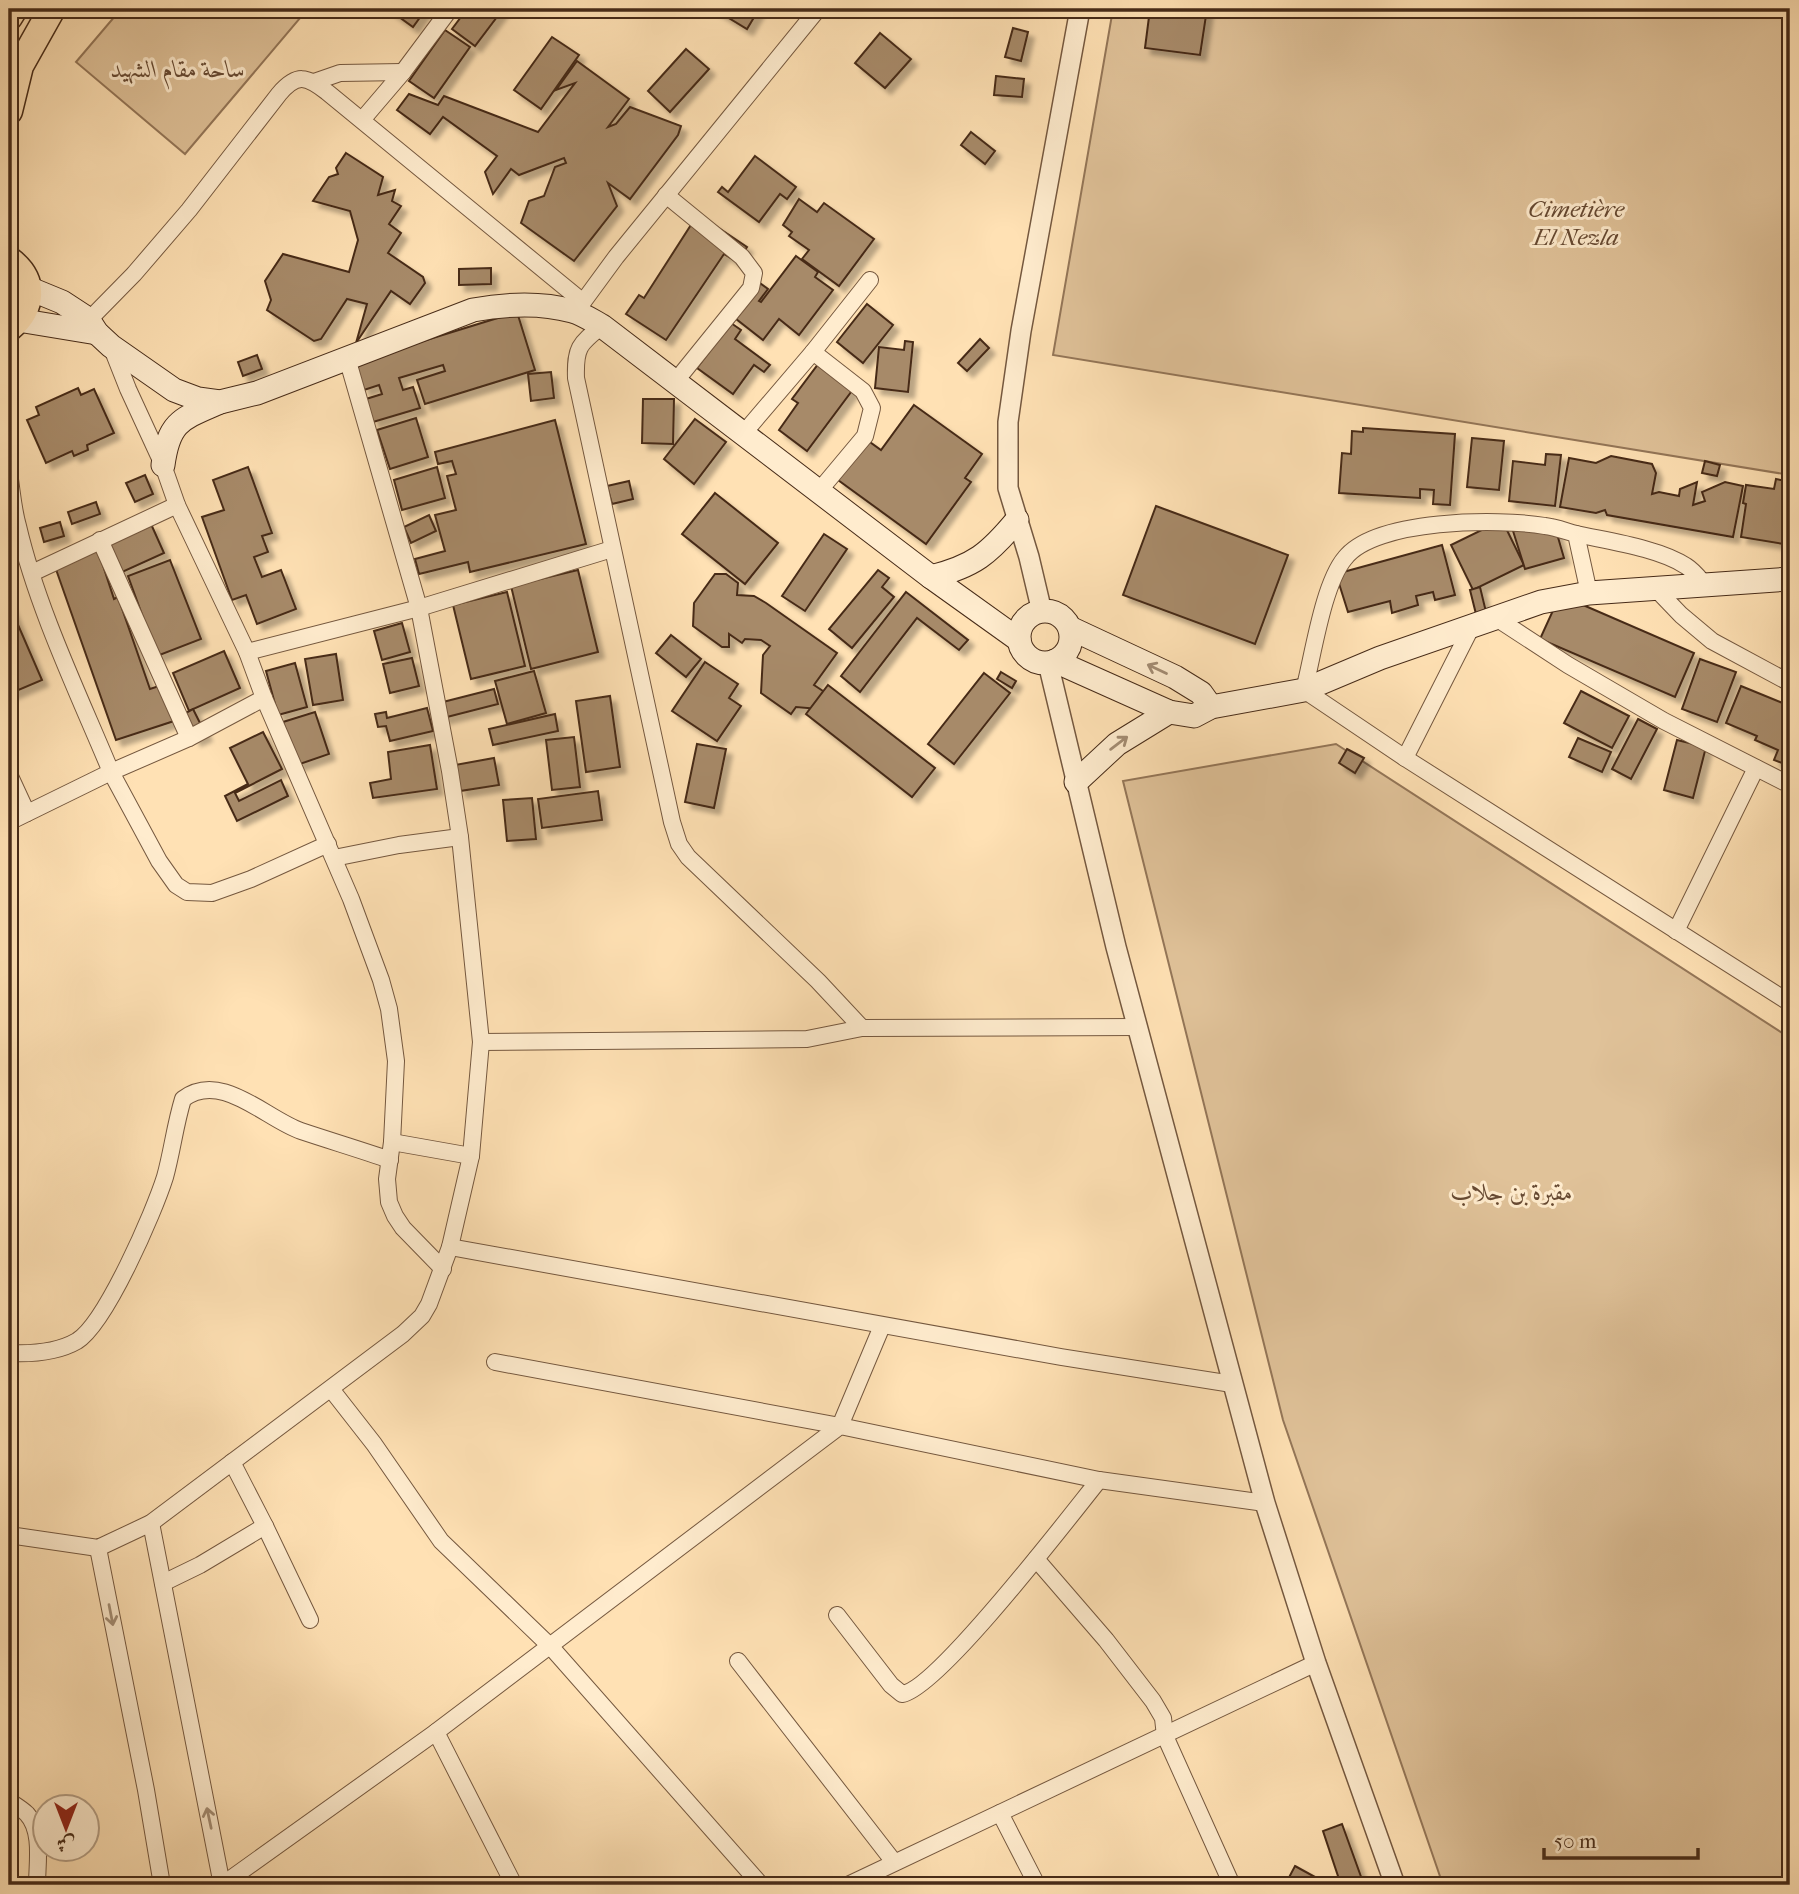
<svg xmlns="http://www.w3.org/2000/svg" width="1799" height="1894" viewBox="0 0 1799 1894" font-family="'IM FELL French Canon',Amiri,serif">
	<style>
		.green { fill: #e0c299; stroke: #947658; stroke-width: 2 }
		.building { fill: #a78a69; stroke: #472b18; stroke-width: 2; filter: url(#shadow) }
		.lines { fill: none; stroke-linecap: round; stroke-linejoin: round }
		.minor-casing { stroke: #75583f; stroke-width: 18 }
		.tertiary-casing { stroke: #75583f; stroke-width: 22 }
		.secondary-casing { stroke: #472b18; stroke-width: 25 }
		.primary-casing { stroke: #472b18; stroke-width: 29 }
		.minor { stroke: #ffecce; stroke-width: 16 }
		.tertiary { stroke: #ffecce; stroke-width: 19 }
		.secondary { stroke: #ffecce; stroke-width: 23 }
		.primary { stroke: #ffe1b4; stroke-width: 26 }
		.oneway { stroke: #a38c73 }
		.labels { text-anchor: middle; stroke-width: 6; stroke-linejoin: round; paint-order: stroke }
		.park-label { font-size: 24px; font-style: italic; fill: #664932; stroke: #ffecce }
	</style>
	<defs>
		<filter id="shadow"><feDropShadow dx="6" dy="6" stdDeviation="2" flood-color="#0004"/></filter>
	</defs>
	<rect width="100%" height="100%" fill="#ffe1b4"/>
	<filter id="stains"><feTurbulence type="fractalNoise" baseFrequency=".00286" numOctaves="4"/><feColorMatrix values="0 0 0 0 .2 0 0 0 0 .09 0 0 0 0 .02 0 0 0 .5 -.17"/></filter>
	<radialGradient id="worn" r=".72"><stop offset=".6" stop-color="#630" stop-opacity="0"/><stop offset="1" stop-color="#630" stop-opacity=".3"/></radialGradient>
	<g class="green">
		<polygon points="121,9 303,9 306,11 185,154 76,62"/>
		<polygon points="1113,9 1790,9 1790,475 1053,355"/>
		<polygon points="1336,744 1790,1038 1790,1885 1443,1885 1283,1420 1123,781"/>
	</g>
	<g class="building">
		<polygon points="388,9 426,9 413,27"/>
		<polygon points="467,9 503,9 475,46 452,29"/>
		<polygon points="714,9 759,9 747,29"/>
		<polygon points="1150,9 1207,9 1200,55 1145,48"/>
		<polygon points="1013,28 1028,32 1021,61 1005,57"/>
		<polygon points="445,30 470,47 434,98 409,81"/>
		<polygon points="880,33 911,59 885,88 855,63"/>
		<polygon points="552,37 579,55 541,109 514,90"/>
		<polygon points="686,49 709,69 670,112 648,91"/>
		<polygon points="577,61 629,99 608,127 616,124 630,107 681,126 678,135 630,199 608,183 617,206 574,261 521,223 529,201 544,196 555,167 566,163 564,158 519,175 511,169 493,194 485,172 497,156 443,117 430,134 397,110 409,94 438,105 444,96 538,132 575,83 556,90"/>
		<polygon points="996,76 1024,79 1022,97 994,95"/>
		<polygon points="971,132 995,151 985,164 961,145"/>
		<polygon points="346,153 383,177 378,195 395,190 392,201 401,206 389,224 401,233 388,253 423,277 425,283 410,304 391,291 356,343 367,304 347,299 321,339 314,341 267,310 271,300 265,281 283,254 349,272 358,240 350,211 313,201 329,177 338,174 336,168"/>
		<polygon points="755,156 796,187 787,199 780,194 759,222 718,192 722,187 728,192"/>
		<polygon points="799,199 817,212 824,203 874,239 839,286 802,259 809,250 789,236 792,232 783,225"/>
		<polygon points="698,214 747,247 737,262 724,254 666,340 626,314 639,295 644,298"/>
		<polygon points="796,256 818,272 815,277 833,290 799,335 779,319 763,340 731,315 757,281 768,289 759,301 761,302"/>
		<polygon points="491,268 491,284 459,285 459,269"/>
		<polygon points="867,304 893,325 863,363 837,342"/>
		<polygon points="517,312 535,370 425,404 417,380 445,371 443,365 399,378 403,390 413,387 420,408 373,422 366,399 382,394 379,385 364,390 355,362"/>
		<polygon points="731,323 741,330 735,339 770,365 764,372 754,365 733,394 697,368"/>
		<polygon points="980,339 989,348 967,371 958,363"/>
		<polygon points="905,341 913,342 908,392 875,388 879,347 904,350"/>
		<polygon points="257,355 262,369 243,376 238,362"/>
		<polygon points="822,359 857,384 807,451 779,430 798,403 792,399"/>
		<polygon points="551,372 554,398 531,401 528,374"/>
		<polygon points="78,388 81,395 94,389 114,433 87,445 88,450 74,456 72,451 46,463 27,420 39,415 36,407"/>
		<polygon points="643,399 674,399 673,444 642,443"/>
		<polygon points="914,405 982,454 965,478 971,482 926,544 838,480 867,440 881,450"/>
		<polygon points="416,418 428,457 390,469 377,430"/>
		<polygon points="695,419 726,442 694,484 664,459"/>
		<polygon points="555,420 586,544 470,572 468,562 419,574 415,559 445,551 435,515 456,510 447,476 456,474 452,461 438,464 435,452"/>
		<polygon points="1363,428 1455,434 1450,505 1433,504 1434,490 1420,489 1420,498 1339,493 1342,453 1351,454 1352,431 1363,432"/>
		<polygon points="1472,438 1504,441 1499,490 1467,487"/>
		<polygon points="1546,454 1561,455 1555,506 1509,501 1513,461 1545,465"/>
		<polygon points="1611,456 1652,464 1656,473 1652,494 1659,492 1679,496 1680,489 1697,482 1693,505 1705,501 1702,492 1725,482 1743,486 1733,537 1607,515 1605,510 1596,513 1560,507 1569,458 1596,463"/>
		<polygon points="1705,461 1720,465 1717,476 1702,473"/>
		<polygon points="248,467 272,533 262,536 268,552 254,557 262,577 281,570 296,609 257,624 246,595 232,600 202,517 224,510 213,480"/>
		<polygon points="437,467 445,498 402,510 394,480"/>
		<polygon points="145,475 153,494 135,502 126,483"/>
		<polygon points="1776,479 1790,482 1790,545 1741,537 1746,504 1743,503 1746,485 1774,489"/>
		<polygon points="629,481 633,499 612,504 607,486"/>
		<polygon points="715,493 778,543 745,584 682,534"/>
		<polygon points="96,502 100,514 72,524 68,512"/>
		<polygon points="1156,506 1288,555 1255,644 1123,595"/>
		<polygon points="429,515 436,531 411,543 404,527"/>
		<polygon points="1502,520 1524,565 1473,590 1451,545"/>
		<polygon points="1553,520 1564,558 1525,569 1513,531"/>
		<polygon points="60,522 64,536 44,542 40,528"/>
		<polygon points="151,524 164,553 120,573 107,544"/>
		<polygon points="824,534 847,549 805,611 782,596"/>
		<polygon points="96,544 114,599 118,597 150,689 162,685 174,721 116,740 52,558"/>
		<polygon points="1442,545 1455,595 1435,600 1433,592 1416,596 1418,605 1392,613 1390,601 1348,612 1336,574"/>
		<polygon points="170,560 201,639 157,656 128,576"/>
		<polygon points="578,570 598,652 531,669 511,586"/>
		<polygon points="878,570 889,578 882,587 894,597 852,648 829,629"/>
		<polygon points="715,574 726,574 738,583 737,595 754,596 766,603 837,653 814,685 829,695 819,709 796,707 791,714 761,693 763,655 770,646 761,640 745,639 742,643 729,634 729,647 722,647 693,626 694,603"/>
		<polygon points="1480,587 1486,612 1476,614 1470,590"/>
		<polygon points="507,592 525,666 471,679 453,605"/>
		<polygon points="906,592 968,640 959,650 917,618 860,692 841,676"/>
		<polygon points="1560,595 1694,653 1675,697 1540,639"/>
		<polygon points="9,604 42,680 9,694"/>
		<polygon points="402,623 410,652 382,660 374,631"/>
		<polygon points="671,635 701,659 686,677 656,653"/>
		<polygon points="224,651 240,688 189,711 173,673"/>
		<polygon points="336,654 343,700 313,705 305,659"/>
		<polygon points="412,658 419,686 390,693 383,664"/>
		<polygon points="1700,659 1736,672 1717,722 1682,709"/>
		<polygon points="705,662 738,684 729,698 741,706 717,741 672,711"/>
		<polygon points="295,663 307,707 278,715 266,671"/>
		<polygon points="534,671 546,713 507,724 495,681"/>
		<polygon points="1001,672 1016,681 1012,688 997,679"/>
		<polygon points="984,673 1010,693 954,764 928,744"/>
		<polygon points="828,685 935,768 912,797 806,714"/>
		<polygon points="1741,686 1790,706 1790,766 1774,760 1778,750 1755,740 1757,736 1726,723"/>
		<polygon points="494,689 498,704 443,718 439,703"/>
		<polygon points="1581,691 1629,716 1612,748 1564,723"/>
		<polygon points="610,696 620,767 586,772 576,701"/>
		<polygon points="427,708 433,731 390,741 386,726 378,727 375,714 386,712 387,718"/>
		<polygon points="193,709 206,735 195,740 182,715"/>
		<polygon points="315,712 329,754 297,765 283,722"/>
		<polygon points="555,714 558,731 493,745 489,729"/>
		<polygon points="1638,719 1657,729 1631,779 1612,769"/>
		<polygon points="263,732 282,769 235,793 239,801 281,780 288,796 237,821 225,796 248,784 230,748"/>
		<polygon points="574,737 580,787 552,790 546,740"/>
		<polygon points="1578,738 1611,752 1602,772 1569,757"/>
		<polygon points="1677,740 1706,747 1693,798 1664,790"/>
		<polygon points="697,744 726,749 714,808 685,802"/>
		<polygon points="430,745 437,789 373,798 370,783 391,779 388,752"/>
		<polygon points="1347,749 1364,758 1355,773 1339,763"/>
		<polygon points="494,758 499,785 460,791 455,765"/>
		<polygon points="598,791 602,820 542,828 538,799"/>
		<polygon points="532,798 536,839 507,841 503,800"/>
		<polygon points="1342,1824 1364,1885 1341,1885 1323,1831"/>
		<polygon points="1295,1866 1326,1883 1324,1885 1285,1885"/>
	</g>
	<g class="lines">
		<g class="minor-casing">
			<g id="minor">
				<polyline points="314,82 340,73 403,72"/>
				<polyline points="362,120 403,72 450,9"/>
				<polyline points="666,195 742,257 754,273 751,288 675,382"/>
				<polyline points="583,302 616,257 818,9"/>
				<path d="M602,326C579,344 575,348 576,378L672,822L679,844L688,857L818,981L862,1028L1137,1027"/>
				<path d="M82,327L134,274L189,210L279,94C297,73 306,76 327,92L583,302L574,312"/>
				<polyline points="111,346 128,389 163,465 177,505 247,652 264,698 351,899 381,980 389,1009 396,1061 392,1142 387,1179 389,1202 395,1216 403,1228 443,1269"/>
				<polyline points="813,352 863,391 872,408 865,436 819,491"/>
				<polyline points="743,434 813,352 870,280"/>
				<path d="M9,473C12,491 13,509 18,526C37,608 79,695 111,772L9,822"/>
				<path d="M1576,534C1607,541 1659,548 1686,566C1694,571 1699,578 1705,585"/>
				<polyline points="100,540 189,738"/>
				<polyline points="32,573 177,505"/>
				<polyline points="1657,590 1681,615 1712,641 1790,683"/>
				<path d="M1589,593L1576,534C1565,531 1555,527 1545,526C1499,518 1375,519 1345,558C1323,584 1313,656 1304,690L1405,758L1790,1003"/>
				<polyline points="1496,618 1568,665 1664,721 1790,785"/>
				<polyline points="247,652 419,608 612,549"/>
				<polyline points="264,698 189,738 111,772 159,861 176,885 187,892 212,893 251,879 328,844"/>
				<polyline points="1405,758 1472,626"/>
				<polyline points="9,774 27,813"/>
				<polyline points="334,858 399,845 460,837"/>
				<polyline points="1676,931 1756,768"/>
				<polyline points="481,1042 807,1039 862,1028"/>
				<polyline points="392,1142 471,1156"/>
				<polyline points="450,1247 1061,1357 1232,1384"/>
				<path d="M9,1353C30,1354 58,1352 77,1341C106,1323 154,1212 165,1177C172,1152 175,1125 183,1099C221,1070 266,1119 301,1131C331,1141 361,1150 390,1160"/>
				<polyline points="495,1362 840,1426 882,1326"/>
				<polyline points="331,1389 374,1444 441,1541 551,1647 761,1885"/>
				<polyline points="151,1523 222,1885"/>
				<polyline points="265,1526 310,1620"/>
				<polyline points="9,1535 98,1548 151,1523 403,1334 422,1316 429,1304 450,1247 471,1156 481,1042 460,837 450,771 419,608 347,358"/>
				<polyline points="98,1548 146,1790 162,1885"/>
				<polyline points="1036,1559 1106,1640 1153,1701 1163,1718 1165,1736 1232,1885"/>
				<polyline points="163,1583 200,1565 265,1526 232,1462"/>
				<path d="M837,1615L891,1685L902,1694C937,1690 1070,1516 1099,1480"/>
				<polyline points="738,1661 894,1862"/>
				<polyline points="436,1732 514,1885"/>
				<path d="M9,1801C15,1805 22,1809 27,1814C43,1831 37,1864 37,1885"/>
				<polyline points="1000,1813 1037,1885"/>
				<polyline points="222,1885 436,1732 840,1426 1099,1480 1265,1503"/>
				<polyline points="848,1885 1316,1663"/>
			</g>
		</g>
		<g class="tertiary-casing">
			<g id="tertiary">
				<polyline points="1042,612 1029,557 1008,488 1008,422 1021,331 1080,9"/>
				<polyline points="1048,663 1116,947 1265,1503 1316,1663 1395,1885"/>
			</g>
		</g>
		<g class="secondary-casing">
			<g id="secondary">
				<path d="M28,288L62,302L88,319L97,333L111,346L174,390L198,399L220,402L257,393L473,310C506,304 540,302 572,311C583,314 593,321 602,326L931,577L1019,640"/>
				<polyline points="18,320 97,333"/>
				<path d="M163,465C169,421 181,419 220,402"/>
				<path d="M931,577C974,566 989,554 1017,520"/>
				<circle cx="1045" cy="637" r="26"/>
				<polyline points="1070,628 1175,677 1201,693 1211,707"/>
				<polyline points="1055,661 1169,712 1194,716 1211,707 1304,690 1380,658 1541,602 1589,593 1790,579"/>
				<polyline points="1076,782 1117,744 1169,712"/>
			</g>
		</g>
		<g class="primary-casing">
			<g id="primary">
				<polyline points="9,17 14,9"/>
				<polyline points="9,111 20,66 52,9"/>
				<path d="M9,260C36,280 33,308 9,328"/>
			</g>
		</g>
		<use href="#minor" class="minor"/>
		<use href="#tertiary" class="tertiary"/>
		<use href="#secondary" class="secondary"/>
		<use href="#primary" class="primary"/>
	</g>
	<defs><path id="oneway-shaft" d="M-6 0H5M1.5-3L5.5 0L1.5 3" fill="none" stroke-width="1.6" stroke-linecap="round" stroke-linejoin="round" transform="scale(1.75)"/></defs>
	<g class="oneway">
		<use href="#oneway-shaft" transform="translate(1157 669) rotate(-155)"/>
		<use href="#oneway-shaft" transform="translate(1119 743) rotate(-37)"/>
		<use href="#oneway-shaft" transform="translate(111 1615) rotate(79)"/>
		<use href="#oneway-shaft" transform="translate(209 1818) rotate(-102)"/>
	</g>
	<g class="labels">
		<g class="park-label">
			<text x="178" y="77">ساحة مقام الشهيد</text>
			<text x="1576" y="217">Cimetière<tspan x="1576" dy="28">El Nezla</tspan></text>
			<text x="1512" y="1200">مقبرة بن جلاب</text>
		</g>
	</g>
	<rect width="1799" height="1894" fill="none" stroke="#ffe1b4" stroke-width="35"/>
	<rect x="10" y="10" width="1778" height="1873" fill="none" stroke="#472b18" stroke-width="3.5"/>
	<rect x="18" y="18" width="1764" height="1859" fill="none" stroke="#472b18" stroke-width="2"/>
	<g transform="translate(66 1828) rotate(180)"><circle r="33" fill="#ffecce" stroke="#b59f85" stroke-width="2"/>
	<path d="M0-5L12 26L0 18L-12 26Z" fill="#8f2418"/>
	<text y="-10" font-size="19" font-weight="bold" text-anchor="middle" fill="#472b18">ش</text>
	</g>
	<path d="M1544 1848v10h154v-10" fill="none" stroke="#472b18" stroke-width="3.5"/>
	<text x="1554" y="1848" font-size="21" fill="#472b18" stroke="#ffecce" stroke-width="5" paint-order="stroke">50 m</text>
	<rect width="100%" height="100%" filter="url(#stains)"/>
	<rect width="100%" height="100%" fill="url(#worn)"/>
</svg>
